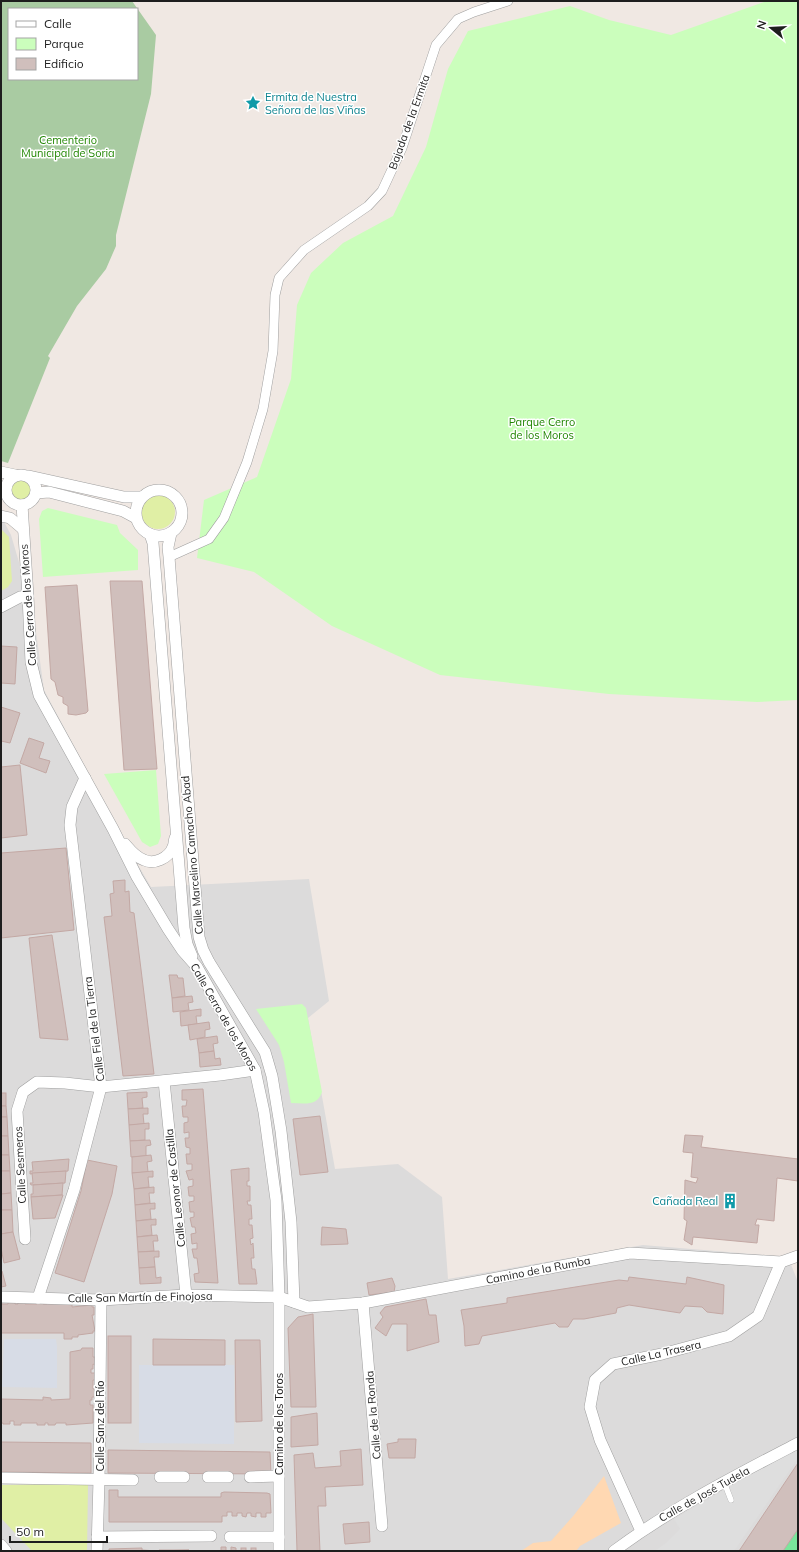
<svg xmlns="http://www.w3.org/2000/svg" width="799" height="1552" viewBox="0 0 799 1552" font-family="Mulish,sans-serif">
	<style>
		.residential { fill: #dcdbdb }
		.grass { fill: #e0efa5 }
		.sand { fill: #ffd8b2 }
		.cemetery { fill: #a9cba2; fill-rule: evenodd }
		.park { fill: #cbfebc }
		.pitch { fill: #7ae69b }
		.parking { fill: #dedede }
		.plaza { fill: #d7dce6 }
		.building { fill: #d0bfbc; stroke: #c3a8a4 }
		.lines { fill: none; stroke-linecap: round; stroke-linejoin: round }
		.service-casing { stroke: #9f9f9f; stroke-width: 6 }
		.pedestrian-casing { stroke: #9f9f9f; stroke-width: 10 }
		.minor-casing { stroke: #9f9f9f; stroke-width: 12 }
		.service { stroke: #fff; stroke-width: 5.5 }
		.pedestrian { stroke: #fff; stroke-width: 9 }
		.minor { stroke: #fff; stroke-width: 11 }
		.labels { text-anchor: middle; stroke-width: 3; stroke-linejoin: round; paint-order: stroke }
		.culture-label { font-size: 11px; fill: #0d838f; stroke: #fff; text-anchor: start }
		.street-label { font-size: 11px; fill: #1e1e1e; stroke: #fff }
		.park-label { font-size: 11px; fill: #208602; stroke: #fff }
	</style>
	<rect width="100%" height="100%" fill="#f0e8e3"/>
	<polygon class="residential" points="1,516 11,535 33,610 44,690 131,853 151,887 309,879 329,1001 308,1018 335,1169 398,1164 442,1197 448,1279 643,1245 788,1257 798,1282 798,1551 1,1551"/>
	<g class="grass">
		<circle cx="21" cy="489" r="12"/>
		<circle cx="158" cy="512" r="17"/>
		<polygon points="1,529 9,537 12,581 8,587 1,591"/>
		<polygon points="88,1484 87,1551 32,1551 1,1518 1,1485"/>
	</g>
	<polygon class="sand" points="604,1476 621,1523 580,1546 576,1551 521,1551 533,1543 551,1541 574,1515"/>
	<path class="cemetery" d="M1,1H132L156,35L151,94L116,235V246L106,269L77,306L48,356L50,358L8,463L1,461ZM9,9H137V79H9Z"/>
	<g class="park">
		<polygon points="767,1 798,1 798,700 757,702 609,694 440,675 332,626 254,572 197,558 204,500 257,477 291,379 297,305 311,273 343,243 393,216 426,147 448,69 468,31 570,6 609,20 671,35"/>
		<polygon points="48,508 117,525 120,533 138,550 138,570 43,577 39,519 42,511"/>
		<polygon points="156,770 161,836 158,844 150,847 142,842 104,774"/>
		<path d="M302,1004L306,1008L322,1092C317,1107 304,1103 291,1103L284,1062L279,1045L256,1009Z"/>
	</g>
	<polygon class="pitch" points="798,1529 798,1551 783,1551"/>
	<polygon class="parking" points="798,1447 798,1458 734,1551 655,1551 666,1543 680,1529 674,1519"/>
	<g class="plaza">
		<polygon points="4,1339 56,1339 57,1347 57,1388 2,1387"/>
		<polygon points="139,1365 234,1365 234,1444 139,1443"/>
	</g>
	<g class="building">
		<polygon points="110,581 142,581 157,769 124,770"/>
		<polygon points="77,585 88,711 86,713 76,715 68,714 68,706 63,703 63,697 58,695 55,682 51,679 45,587"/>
		<polygon points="1,646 17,647 15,684 1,683"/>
		<polygon points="1,707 20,713 10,743 1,741"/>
		<polygon points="29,738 44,743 39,758 50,761 46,773 20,763"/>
		<polygon points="20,765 27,835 1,838 1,767"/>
		<polygon points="66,848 74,930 1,938 1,853"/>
		<polygon points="125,880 125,892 129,891 130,912 134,913 154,1074 123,1076 104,917 112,916 110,894 114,893 113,881"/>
		<polygon points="52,935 68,1040 40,1038 29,938"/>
		<polygon points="169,975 177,975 178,978 183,978 185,996 172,998"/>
		<polygon points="192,996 193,1002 188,1003 189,1010 173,1012 172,998"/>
		<polygon points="201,1009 201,1016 196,1016 197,1024 181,1026 180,1012"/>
		<polygon points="209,1022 210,1029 205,1030 205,1037 190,1040 188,1025"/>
		<polygon points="217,1036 218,1043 213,1044 214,1051 199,1053 197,1039"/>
		<polygon points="214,1051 215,1059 220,1058 221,1065 200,1067 199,1053"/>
		<polygon points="203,1089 218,1283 195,1282 194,1274 199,1273 197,1258 194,1258 192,1249 197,1249 197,1243 192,1244 191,1234 196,1233 195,1227 192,1227 190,1218 194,1217 194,1212 190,1212 189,1202 194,1201 194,1196 189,1196 188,1187 193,1186 193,1179 189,1180 186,1171 192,1170 192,1164 187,1164 186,1154 190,1154 190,1148 186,1147 185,1138 189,1138 189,1132 184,1133 184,1123 188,1122 188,1117 183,1117 182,1106 186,1106 187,1100 182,1100 182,1090"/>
		<polygon points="147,1092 147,1097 142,1098 143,1108 128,1109 127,1093"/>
		<rect x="1" y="1093" width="5" height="13"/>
		<polygon points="1,1106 6,1106 7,1117 1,1117"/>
		<polygon points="148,1108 148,1114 143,1114 144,1124 129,1125 128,1109"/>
		<polygon points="320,1116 328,1172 300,1175 293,1119"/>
		<polygon points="1,1117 7,1117 8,1136 1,1136"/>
		<polygon points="149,1123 149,1129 145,1129 145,1140 130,1141 129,1125"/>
		<polygon points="685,1135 703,1136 701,1147 798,1159 798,1181 777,1178 774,1221 757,1219 755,1225 759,1225 757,1243 693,1237 692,1245 684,1240 687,1221 684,1219 685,1180 696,1183 698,1178 691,1177 693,1153 683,1152"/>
		<polygon points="1,1136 8,1136 9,1155 1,1155"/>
		<polygon points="150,1140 151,1145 146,1146 146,1156 131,1157 130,1141"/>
		<polygon points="1,1155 9,1155 10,1171 1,1171"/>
		<polygon points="151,1155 152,1161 147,1162 148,1172 132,1173 132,1157"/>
		<polygon points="69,1159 68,1171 30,1174 30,1171 33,1171 32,1162"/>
		<polygon points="87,1160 117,1166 112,1194 84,1282 55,1273 81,1191"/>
		<polygon points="249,1168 249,1181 247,1181 247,1186 250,1186 250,1201 247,1201 248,1205 251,1205 252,1219 249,1219 249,1225 252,1225 253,1238 250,1239 251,1245 253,1243 254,1258 251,1258 252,1269 255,1269 257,1284 239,1284 231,1170"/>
		<polygon points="1,1171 10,1171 11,1193 1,1194"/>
		<polygon points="66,1171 65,1183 31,1185 30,1183 33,1183 32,1173"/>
		<polygon points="153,1171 153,1177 148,1177 149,1187 134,1189 132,1173"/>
		<polygon points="63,1183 62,1195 31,1197 31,1194 33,1194 33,1185"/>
		<polygon points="154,1187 154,1193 149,1193 150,1203 135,1205 134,1189"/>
		<polygon points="11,1193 12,1210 1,1210 1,1194"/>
		<polygon points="63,1195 55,1218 33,1219 31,1197"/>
		<polygon points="155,1203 155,1209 150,1209 151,1219 136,1221 135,1205"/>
		<polygon points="1,1210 12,1210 13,1232 1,1234"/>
		<polygon points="156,1219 156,1225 151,1225 152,1235 137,1237 136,1221"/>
		<polygon points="322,1227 346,1229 348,1244 321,1245"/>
		<polygon points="13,1232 20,1259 4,1263 1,1248 1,1234"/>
		<polygon points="157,1235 158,1241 153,1241 154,1251 138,1252 137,1237"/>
		<polygon points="159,1251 159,1257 154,1257 155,1267 139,1268 138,1252"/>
		<polygon points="155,1267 156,1278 161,1277 161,1283 140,1284 139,1268"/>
		<polygon points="1,1271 2,1271 6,1286 1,1287"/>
		<polygon points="629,1277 686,1284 687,1277 724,1285 723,1314 707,1312 702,1307 685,1306 680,1313 629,1305 617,1308 616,1313 584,1319 573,1319 568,1327 559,1327 555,1323 482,1336 479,1344 465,1346 464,1326 461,1310 507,1303 507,1298 619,1280 628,1281"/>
		<polygon points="392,1278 395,1286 394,1292 369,1295 367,1283"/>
		<polygon points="426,1299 429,1315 436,1315 439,1342 407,1351 407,1324 392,1324 386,1336 375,1328 383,1317 380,1313 385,1307"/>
		<polygon points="1,1302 2,1304 8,1304 8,1302 15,1302 15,1304 18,1304 18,1302 25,1302 25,1304 37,1304 37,1302 43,1302 43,1304 47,1304 47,1302 72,1303 72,1307 92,1305 92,1307 94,1307 94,1315 92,1315 95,1331 93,1331 93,1333 78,1335 78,1337 72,1337 72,1339 64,1339 64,1333 1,1333"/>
		<polygon points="313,1314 316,1407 291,1407 288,1328 298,1317"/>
		<rect x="108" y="1336" width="23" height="87"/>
		<polygon points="153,1339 225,1340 225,1365 153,1365"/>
		<polygon points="235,1340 260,1340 262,1421 236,1422"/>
		<polygon points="82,1348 93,1348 93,1357 95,1357 95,1365 93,1364 93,1369 91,1369 91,1373 95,1373 95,1380 93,1380 93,1389 95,1389 95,1397 92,1397 92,1400 90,1400 90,1405 93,1405 93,1423 66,1425 66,1423 56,1423 55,1425 48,1425 48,1423 45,1423 45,1425 37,1425 37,1423 21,1423 21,1425 14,1425 14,1421 10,1421 10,1424 3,1424 3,1423 1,1423 1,1399 43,1400 43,1397 51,1398 51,1400 70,1399 70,1352 81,1350"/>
		<polygon points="317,1413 318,1445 291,1447 291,1417"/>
		<polygon points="398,1439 416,1439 415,1458 389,1458 387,1444 398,1442"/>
		<polygon points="1,1442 91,1443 91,1473 1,1472"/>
		<polygon points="361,1449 363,1485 325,1487 326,1506 318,1506 320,1551 297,1551 294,1455 313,1453 315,1468 341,1466 340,1451"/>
		<polygon points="108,1450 270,1452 271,1474 108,1473"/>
		<polygon points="798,1463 798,1529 783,1551 739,1551"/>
		<polygon points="109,1490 118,1490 118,1497 221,1497 221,1493 224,1492 267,1493 270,1494 271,1513 266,1513 266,1517 261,1517 261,1513 256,1513 256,1517 251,1516 251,1513 247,1513 246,1517 242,1516 242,1513 237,1513 237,1516 232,1516 232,1512 227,1512 227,1516 222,1516 222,1522 109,1522"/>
		<polygon points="369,1522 370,1542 345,1544 343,1524"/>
		<polygon points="221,1547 226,1547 226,1551 207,1551 221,1551"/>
		<polygon points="231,1547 236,1548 236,1551 231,1551"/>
		<polygon points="142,1548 142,1550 157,1551 109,1551 109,1549"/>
		<rect x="241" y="1548" width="5" height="3"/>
		<rect x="251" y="1548" width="5" height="3"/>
		<polygon points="159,1550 189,1550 159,1551"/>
	</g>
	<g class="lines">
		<g class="service-casing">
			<polyline id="service" points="724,1482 731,1500"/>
		</g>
		<g class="pedestrian-casing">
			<polyline id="pedestrian" points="169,557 209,539 224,518 247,462 263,409 273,351 275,295 279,278 304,250 368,206 382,191 402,148 436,45 458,19 474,12 508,1"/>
		</g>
		<g class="minor-casing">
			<g id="minor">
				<polyline points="1,472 15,475"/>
				<circle cx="21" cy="490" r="15"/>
				<polyline points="29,476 124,497 141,497"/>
				<circle cx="159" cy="513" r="23"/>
				<polyline points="36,493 49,492 123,511 136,518"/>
				<polyline points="22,505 28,596 31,662 39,695 113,829 137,877 168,929 182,950 197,967 255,1070 264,1112 276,1200 279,1297 279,1551"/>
				<polyline points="1,516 10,518 23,529"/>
				<polyline points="171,533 168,547 169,557 199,937 203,950 209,962 265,1052 272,1076 281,1131 291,1222 294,1302"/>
				<polyline points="150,534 153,543 184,928 187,944 192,956"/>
				<polyline points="1,607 20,597 28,596"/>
				<path d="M125,844C130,850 135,857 144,860C154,865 169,858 173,847C174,845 174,841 175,838"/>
				<polyline points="164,1081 186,1295"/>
				<polyline points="25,1239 17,1111 23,1092 37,1082 65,1083 101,1087 220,1075 255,1070"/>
				<polyline points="1,1297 101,1300 186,1295 279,1297 308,1307 363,1303 630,1253 781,1262 798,1256"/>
				<polyline points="38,1298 74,1190 101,1087 70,825 72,807 85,778"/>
				<polyline points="363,1303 382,1526"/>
				<polyline points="160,1477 184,1477"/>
				<polyline points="208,1477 228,1477"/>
				<polyline points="250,1477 279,1476"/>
				<polyline points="1,1478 133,1480"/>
				<polyline points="641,1531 600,1440 590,1407 595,1380 613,1364 662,1354 729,1336 758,1316 781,1262"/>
				<polyline points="97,1537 211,1536"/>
				<polyline points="230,1537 279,1537"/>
				<polyline points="1,1545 6,1551"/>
				<polyline points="97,1551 99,1480 101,1300"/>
				<path d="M614,1551C672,1508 735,1476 798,1443"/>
			</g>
		</g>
		<use href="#service" class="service"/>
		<use href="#pedestrian" class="pedestrian"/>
		<use href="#minor" class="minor"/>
	</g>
	<defs>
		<g id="sight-bare" transform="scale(1.2)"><path d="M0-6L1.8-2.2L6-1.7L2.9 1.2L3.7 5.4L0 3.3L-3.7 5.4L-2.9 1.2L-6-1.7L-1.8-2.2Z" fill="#0f9aa8" stroke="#fff" stroke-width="2.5" paint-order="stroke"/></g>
		<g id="building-bare" transform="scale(1.2)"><path d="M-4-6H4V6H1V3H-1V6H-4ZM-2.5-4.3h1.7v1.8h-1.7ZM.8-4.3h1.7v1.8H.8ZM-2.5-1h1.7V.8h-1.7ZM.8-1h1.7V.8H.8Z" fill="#0f9aa8" stroke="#fff" stroke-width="2.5" paint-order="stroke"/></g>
	</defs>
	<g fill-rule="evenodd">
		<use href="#sight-bare" x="253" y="103"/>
		<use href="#building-bare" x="730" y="1201"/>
	</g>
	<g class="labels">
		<g class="culture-label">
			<text x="265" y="101">Ermita de Nuestra<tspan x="265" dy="13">Señora de las Viñas</tspan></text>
			<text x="718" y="1205" text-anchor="end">Cañada Real</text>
		</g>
		<g class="street-label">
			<text transform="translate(409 122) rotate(-70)" y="4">Bajada de la Ermita</text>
			<text transform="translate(28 605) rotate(-94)" y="4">Calle Cerro de los Moros</text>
			<text transform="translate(192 855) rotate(-95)" y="4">Calle Marcelino Camacho Abad</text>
			<text transform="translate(224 1017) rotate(60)" y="4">Calle Cerro de los Moros</text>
			<text transform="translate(94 1029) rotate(-97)" y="4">Calle Fiel de la Tierra</text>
			<text transform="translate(20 1165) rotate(-93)" y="4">Calle Sesmeros</text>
			<text transform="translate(175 1188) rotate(-96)" y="4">Calle Leonor de Castilla</text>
			<text transform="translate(538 1270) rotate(-11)" y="4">Camino de la Rumba</text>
			<text transform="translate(140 1297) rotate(-1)" y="4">Calle San Martín de Finojosa</text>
			<text transform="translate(661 1353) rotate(-13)" y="4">Calle La Trasera</text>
			<text transform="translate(373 1415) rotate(-95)" y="4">Calle de la Ronda</text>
			<text transform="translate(279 1424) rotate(-90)" y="4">Camino de los Toros</text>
			<text transform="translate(100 1426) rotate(-90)" y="4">Calle Sanz del Río</text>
			<text transform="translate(704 1494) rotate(-29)" y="4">Calle de José Tudela</text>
		</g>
		<g class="park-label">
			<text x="68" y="144">Cementerio<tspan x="68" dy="13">Municipal de Soria</tspan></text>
			<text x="542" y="426">Parque Cerro<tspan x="542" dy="13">de los Moros</tspan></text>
		</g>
	</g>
	<rect width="799" height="1552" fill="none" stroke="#1e1e1e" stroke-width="4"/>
	<rect x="8" y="8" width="130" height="72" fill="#ffffff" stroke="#a5a5a5"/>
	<rect x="16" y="21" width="20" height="6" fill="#ffffff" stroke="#a5a5a5"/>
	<text x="44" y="28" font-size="12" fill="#1e1e1e">Calle</text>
	<rect x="16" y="38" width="20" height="12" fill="#cbfebc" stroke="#a5a5a5"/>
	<text x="44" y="48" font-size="12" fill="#1e1e1e">Parque</text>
	<rect x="16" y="58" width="20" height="12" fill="#d0bfbc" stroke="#a5a5a5"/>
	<text x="44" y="68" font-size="12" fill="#1e1e1e">Edificio</text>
	<g transform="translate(771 28) rotate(288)" stroke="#ffffff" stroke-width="3" paint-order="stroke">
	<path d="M0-3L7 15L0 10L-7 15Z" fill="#1e1e1e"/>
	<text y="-6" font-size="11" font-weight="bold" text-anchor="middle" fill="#1e1e1e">N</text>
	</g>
	<path d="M10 1536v6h97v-6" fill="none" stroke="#1e1e1e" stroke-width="2"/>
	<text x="16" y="1536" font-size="12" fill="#1e1e1e" stroke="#ffffff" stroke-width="3" paint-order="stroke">50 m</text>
</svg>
